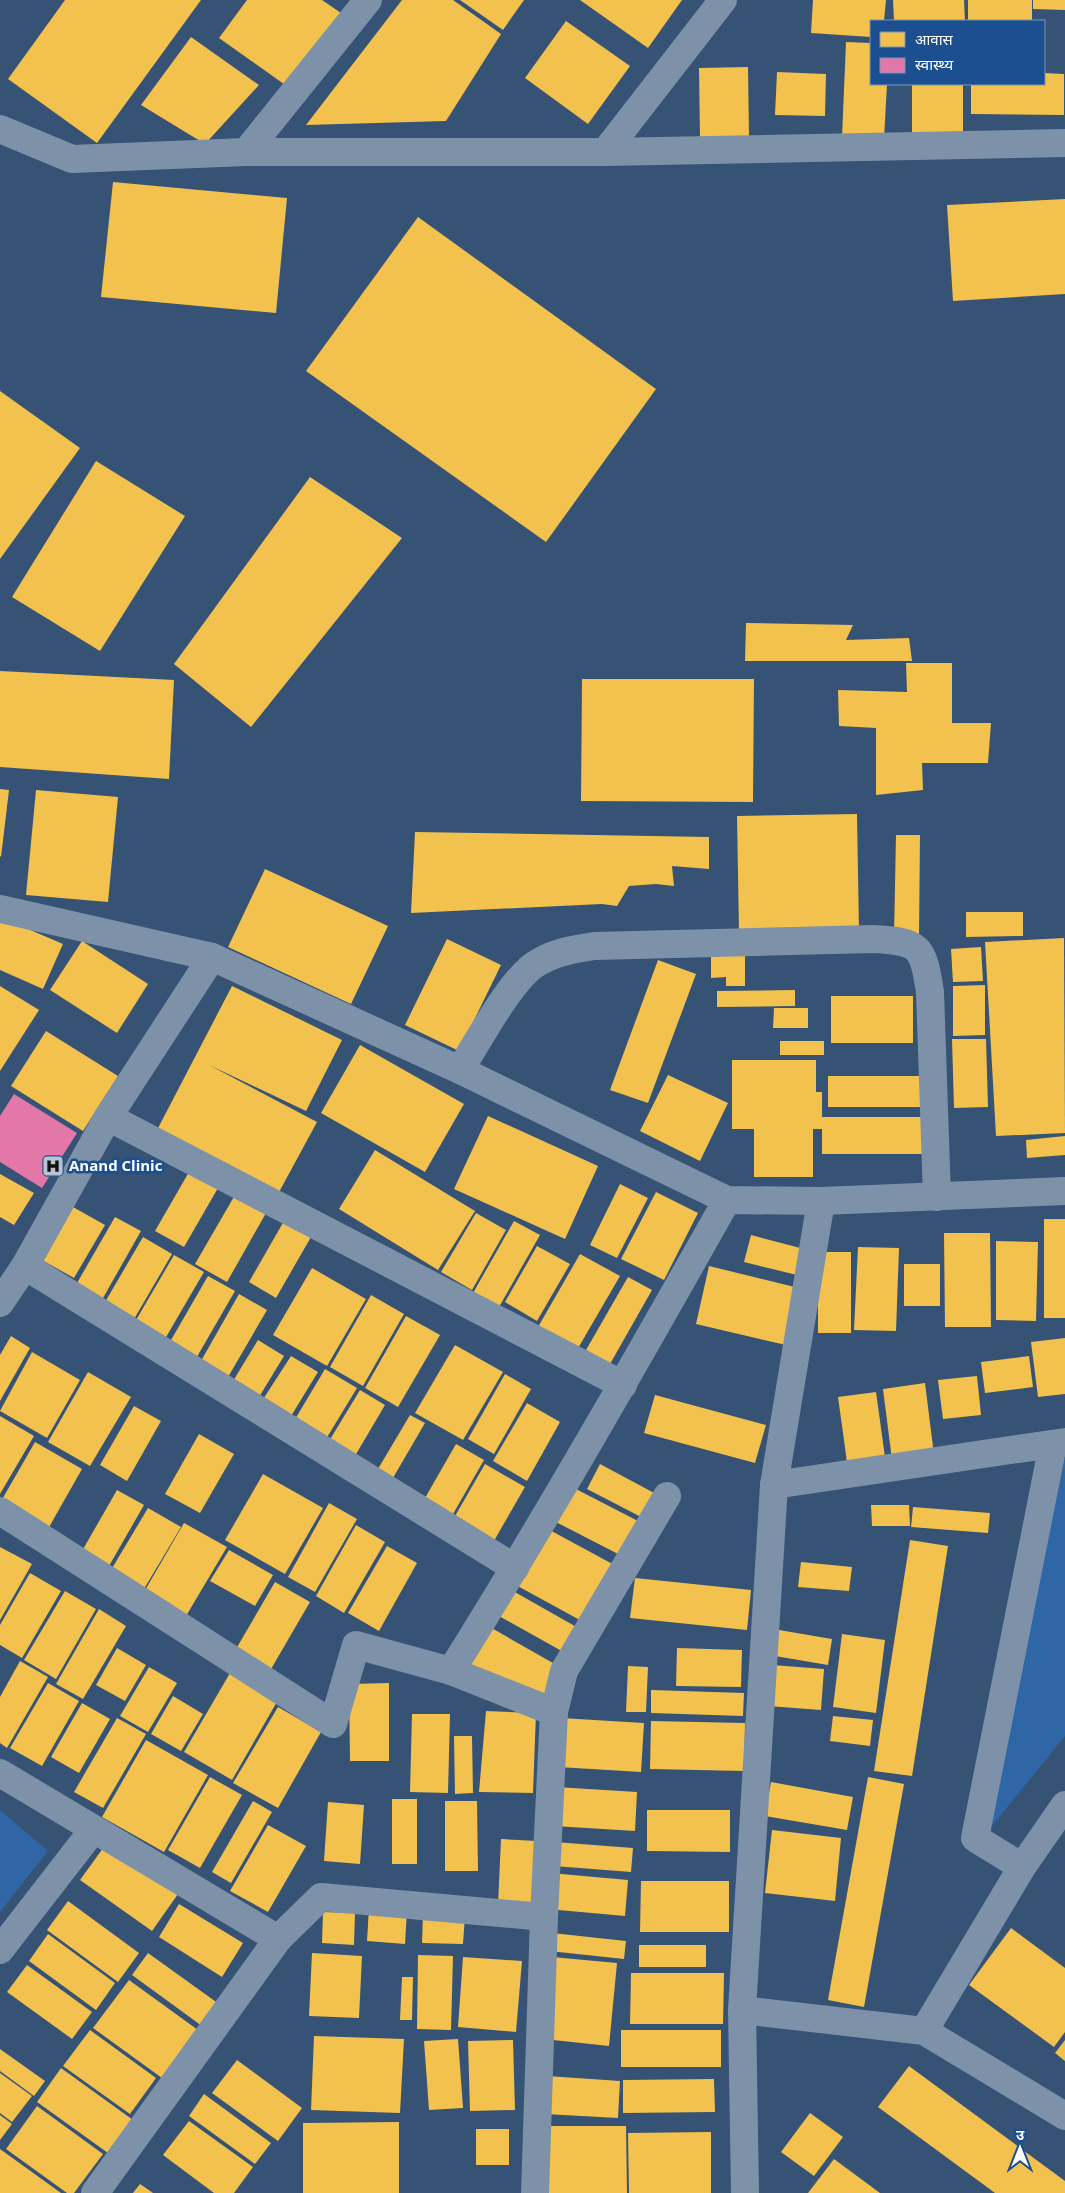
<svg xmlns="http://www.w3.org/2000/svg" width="1065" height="2193" viewBox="0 0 1065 2193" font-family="'Open Sans','Noto Sans Devanagari',sans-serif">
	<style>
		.green { fill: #2f66a5 }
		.homes { fill: #f2c14e }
		.health { fill: #e377a8 }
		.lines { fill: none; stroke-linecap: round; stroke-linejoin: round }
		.minor { stroke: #7d92a8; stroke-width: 28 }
		.labels { text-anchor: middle; stroke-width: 5; stroke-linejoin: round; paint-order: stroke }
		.poi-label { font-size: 15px; font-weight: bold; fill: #fff; stroke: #1b4f8f; text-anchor: start }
	</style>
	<rect width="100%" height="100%" fill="#365274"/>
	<g class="green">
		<polygon points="1065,1458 1065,1736 988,1831 1060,1459"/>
		<polygon points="0,1810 48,1851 0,1912"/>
	</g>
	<g class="homes">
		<polygon points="65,0 201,0 97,143 8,79"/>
		<polygon points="247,0 322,0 341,13 288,87 219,38"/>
		<polygon points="402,0 453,0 501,34 446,121 306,125"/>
		<polygon points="460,0 524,0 503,30"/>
		<polygon points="580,0 682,0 648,48"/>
		<polygon points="813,0 886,0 884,21 871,21 871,37 811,33"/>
		<polygon points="893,0 964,0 965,21 894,21"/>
		<rect x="968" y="0" width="64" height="21"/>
		<polygon points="1033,0 1065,0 1065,10 1033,9"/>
		<polygon points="566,21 630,66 588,124 525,78"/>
		<polygon points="191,37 259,85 205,144 141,105"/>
		<polygon points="846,42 871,43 871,84 887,84 884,139 842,137"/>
		<polygon points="748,67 749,137 700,138 699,68"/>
		<polygon points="777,72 826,74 825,116 775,115"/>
		<polygon points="1044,73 1064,74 1064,115 971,114 971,84 1044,84"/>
		<polygon points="912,84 963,84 963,137 912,136"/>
		<polygon points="113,182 287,198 276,313 101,297"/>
		<polygon points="1065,199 1065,294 953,301 947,205"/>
		<polygon points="418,217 656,389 546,542 306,371"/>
		<polygon points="0,391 80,448 0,559"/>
		<polygon points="96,461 185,516 100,651 12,597"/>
		<polygon points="310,477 402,538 251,727 174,664"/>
		<polygon points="746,623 853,625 846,640 909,638 912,661 745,661"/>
		<polygon points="906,663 952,663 952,723 991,723 988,763 922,763 923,790 876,795 876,728 839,726 838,690 907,692"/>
		<polygon points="0,671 174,680 169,779 0,767"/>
		<polygon points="582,679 754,679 753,802 581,801"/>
		<polygon points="0,789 9,790 1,857 0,856"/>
		<polygon points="36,790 118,797 108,902 26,895"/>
		<polygon points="857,814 859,931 739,933 737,816"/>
		<polygon points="415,832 709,837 709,869 672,866 674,886 656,884 629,886 617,906 602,904 411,913"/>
		<polygon points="896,835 920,835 919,937 894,936"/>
		<polygon points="265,869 388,926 351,1004 228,947"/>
		<polygon points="966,912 1023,912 1023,936 966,937"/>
		<polygon points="0,917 63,944 43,989 0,970"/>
		<polygon points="1064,938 1065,1133 996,1136 985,942"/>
		<polygon points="447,939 501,965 459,1051 405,1025"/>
		<polygon points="82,941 148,984 117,1033 50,990"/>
		<polygon points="981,947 983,981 953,982 951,949"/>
		<polygon points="745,950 745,986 726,986 726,977 711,978 711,951"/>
		<polygon points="658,960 696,974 648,1103 610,1090"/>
		<polygon points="985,985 985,1035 953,1036 953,986"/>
		<polygon points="0,986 39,1010 0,1071"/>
		<polygon points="232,986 342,1040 306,1111 209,1065 317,1122 278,1194 157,1130"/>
		<polygon points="795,990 795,1006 717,1007 717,991"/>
		<rect x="831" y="996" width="82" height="47"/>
		<polygon points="774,1008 808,1008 808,1028 773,1028"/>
		<polygon points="46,1031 118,1076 83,1131 11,1086"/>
		<polygon points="952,1039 986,1039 988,1107 954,1108"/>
		<rect x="780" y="1041" width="44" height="14"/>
		<polygon points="360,1045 464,1104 425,1172 321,1113"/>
		<polygon points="732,1060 816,1060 816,1092 822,1092 822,1117 923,1117 923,1154 822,1154 822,1129 813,1129 813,1177 754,1177 754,1129 732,1129"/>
		<polygon points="668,1075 728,1103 700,1161 640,1131"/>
		<rect x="828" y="1076" width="97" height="31"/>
		<polygon points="488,1116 598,1166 565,1239 454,1189"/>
		<polygon points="1065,1136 1065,1155 1027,1158 1026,1140"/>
		<polygon points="375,1150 475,1211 438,1270 339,1209"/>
		<polygon points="189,1172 218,1188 184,1247 155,1231"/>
		<polygon points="0,1174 34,1193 14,1225 0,1217"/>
		<polygon points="620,1184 648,1198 617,1258 590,1245"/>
		<polygon points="656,1192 698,1213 664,1280 621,1259"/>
		<polygon points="235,1195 266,1213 227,1282 195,1264"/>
		<polygon points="73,1207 105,1225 74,1278 42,1260"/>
		<polygon points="476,1213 506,1230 472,1290 441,1272"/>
		<polygon points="115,1217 141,1231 99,1305 73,1290"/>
		<rect x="1044" y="1219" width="21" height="99"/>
		<polygon points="284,1221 311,1237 276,1298 249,1282"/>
		<polygon points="514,1221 540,1235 499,1307 473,1293"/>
		<polygon points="944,1233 990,1233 991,1327 945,1327"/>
		<polygon points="751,1235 808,1250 801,1276 744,1262"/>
		<polygon points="143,1237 172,1254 130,1326 101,1309"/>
		<polygon points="996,1241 1038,1242 1036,1321 996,1320"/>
		<polygon points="537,1246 570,1264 537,1321 505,1302"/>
		<polygon points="858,1247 899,1248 896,1331 854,1330"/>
		<rect x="818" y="1252" width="33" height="81"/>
		<polygon points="580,1254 620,1276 577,1350 538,1327"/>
		<polygon points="174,1255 204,1272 162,1344 132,1327"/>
		<rect x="904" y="1264" width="36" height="42"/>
		<polygon points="709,1266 803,1289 790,1346 696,1324"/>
		<polygon points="312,1268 366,1299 327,1366 273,1335"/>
		<polygon points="208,1276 235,1291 194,1362 167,1347"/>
		<polygon points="628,1277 652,1290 610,1364 586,1350"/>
		<polygon points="239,1294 267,1310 224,1384 197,1368"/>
		<polygon points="371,1295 404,1314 363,1386 330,1367"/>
		<polygon points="406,1316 440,1335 398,1407 365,1388"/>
		<polygon points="11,1336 30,1348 0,1401 0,1355"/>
		<polygon points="1065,1338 1065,1394 1038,1397 1031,1342"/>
		<polygon points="258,1340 284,1356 256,1402 230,1386"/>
		<polygon points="455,1345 503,1372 463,1440 415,1413"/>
		<polygon points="32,1352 80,1380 47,1438 0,1411"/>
		<polygon points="291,1356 318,1372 288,1421 260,1404"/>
		<polygon points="1029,1356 1033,1387 985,1393 981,1362"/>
		<polygon points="325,1369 357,1388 323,1444 291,1426"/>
		<polygon points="88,1372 131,1397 90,1466 48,1442"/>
		<polygon points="505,1374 531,1389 494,1454 468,1439"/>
		<polygon points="977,1376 981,1415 943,1419 938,1380"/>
		<polygon points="925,1383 934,1455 892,1460 883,1389"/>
		<polygon points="360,1390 385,1405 352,1461 326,1446"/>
		<polygon points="876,1392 885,1457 847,1462 838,1397"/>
		<polygon points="655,1395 766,1425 755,1463 644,1433"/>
		<polygon points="527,1403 560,1422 527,1481 493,1461"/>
		<polygon points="134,1406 161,1421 127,1481 100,1465"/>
		<polygon points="410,1415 425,1423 390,1483 375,1474"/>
		<polygon points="0,1416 34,1436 0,1494"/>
		<polygon points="199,1434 234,1454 200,1513 165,1494"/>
		<polygon points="35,1442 82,1469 44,1536 0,1503"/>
		<polygon points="456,1444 484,1460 449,1521 421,1505"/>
		<polygon points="485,1464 525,1487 491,1546 451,1523"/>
		<polygon points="600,1464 656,1494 643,1518 587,1489"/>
		<polygon points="263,1474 323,1508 285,1574 225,1540"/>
		<polygon points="572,1487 638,1521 620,1555 554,1521"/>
		<polygon points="117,1490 144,1505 109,1566 82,1551"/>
		<polygon points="329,1503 357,1519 315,1592 288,1577"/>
		<polygon points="871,1505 909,1505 910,1526 872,1526"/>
		<polygon points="913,1507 990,1513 988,1533 911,1527"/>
		<polygon points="148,1508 181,1527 141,1594 108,1575"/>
		<polygon points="184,1523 227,1547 186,1616 144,1592"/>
		<polygon points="356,1525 385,1542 344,1613 316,1596"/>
		<polygon points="546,1528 618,1567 587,1624 514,1584"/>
		<polygon points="910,1540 948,1546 912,1776 874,1771"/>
		<polygon points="387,1546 417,1563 379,1631 348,1613"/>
		<polygon points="0,1547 32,1564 0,1620"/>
		<polygon points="229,1550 273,1575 255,1606 210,1581"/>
		<polygon points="801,1562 852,1567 849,1591 798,1587"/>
		<polygon points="30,1573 61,1591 22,1658 0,1645 0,1625"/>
		<polygon points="635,1578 751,1590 747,1630 630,1618"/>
		<polygon points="275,1582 310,1602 271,1669 236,1649"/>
		<polygon points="65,1591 96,1609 56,1679 24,1660"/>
		<polygon points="513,1591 580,1629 567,1654 499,1616"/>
		<polygon points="99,1609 126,1626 83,1699 56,1684"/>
		<polygon points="488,1626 560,1667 542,1700 463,1668"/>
		<polygon points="779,1630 832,1639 828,1665 775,1656"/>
		<polygon points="842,1634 885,1640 876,1713 833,1707"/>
		<polygon points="117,1648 146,1665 125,1701 96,1685"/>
		<polygon points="677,1648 742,1650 741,1687 676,1686"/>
		<polygon points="20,1661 48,1677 7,1748 0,1743 0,1697"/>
		<polygon points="772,1665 824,1669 821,1710 768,1706"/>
		<polygon points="628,1666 648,1667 646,1712 626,1712"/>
		<polygon points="149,1667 177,1683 148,1732 120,1716"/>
		<polygon points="230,1673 278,1700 232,1780 184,1752"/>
		<polygon points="48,1683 79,1701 42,1766 10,1748"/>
		<polygon points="389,1683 389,1761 350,1761 349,1684"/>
		<polygon points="651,1690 744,1693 743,1716 651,1713"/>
		<polygon points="173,1696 203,1714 181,1751 151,1734"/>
		<polygon points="82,1703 110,1719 79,1773 51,1757"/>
		<polygon points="278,1707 321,1732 278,1808 233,1783"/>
		<polygon points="486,1711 536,1713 533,1793 479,1792"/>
		<polygon points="412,1714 450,1714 448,1793 410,1792"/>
		<polygon points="833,1716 873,1720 870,1746 830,1741"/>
		<polygon points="117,1718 146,1734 103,1808 74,1792"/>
		<polygon points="561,1718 644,1723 641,1772 558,1767"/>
		<polygon points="651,1721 745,1723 744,1771 650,1769"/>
		<polygon points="454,1736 472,1736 473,1793 455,1794"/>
		<polygon points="146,1740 208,1775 164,1852 102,1817"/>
		<polygon points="210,1777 242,1795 200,1868 168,1850"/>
		<polygon points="868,1777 904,1784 864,2007 828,2000"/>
		<polygon points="771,1782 853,1797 847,1830 765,1816"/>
		<polygon points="556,1787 637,1792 635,1831 554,1826"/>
		<rect x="392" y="1799" width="25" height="65"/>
		<polygon points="253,1801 272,1812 231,1883 212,1872"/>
		<polygon points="445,1801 477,1801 478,1871 445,1871"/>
		<polygon points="328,1802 364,1805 360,1864 324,1861"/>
		<polygon points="647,1810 730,1810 730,1852 647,1851"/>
		<polygon points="268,1825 306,1846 268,1912 230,1891"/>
		<polygon points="772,1830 841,1838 835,1901 765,1893"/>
		<polygon points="501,1839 537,1841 534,1906 498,1905"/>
		<polygon points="555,1842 633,1848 631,1872 554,1866"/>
		<polygon points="106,1844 178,1894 152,1931 80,1880"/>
		<polygon points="550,1873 628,1880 625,1916 547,1909"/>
		<polygon points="641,1881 729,1881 729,1932 640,1932"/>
		<polygon points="68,1901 139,1953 118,1982 47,1930"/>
		<polygon points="179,1904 243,1943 222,1977 159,1937"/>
		<polygon points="369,1908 407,1910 405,1944 367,1941"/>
		<polygon points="323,1912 355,1913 354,1945 322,1943"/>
		<polygon points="423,1914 465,1916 463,1944 422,1943"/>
		<polygon points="1011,1928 1065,1968 1065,2032 1054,2047 969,1985"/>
		<polygon points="552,1933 626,1941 624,1959 549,1951"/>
		<polygon points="48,1934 115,1983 96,2010 29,1961"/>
		<rect x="639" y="1945" width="67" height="22"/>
		<polygon points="148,1953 219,2004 202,2026 132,1975"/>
		<polygon points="312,1953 362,1956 359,2018 309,2016"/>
		<polygon points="418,1955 453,1956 451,2030 417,2029"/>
		<polygon points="463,1957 522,1961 516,2032 458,2027"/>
		<polygon points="552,1957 617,1963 609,2046 544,2039"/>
		<polygon points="27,1965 92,2012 72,2039 7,1992"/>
		<polygon points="631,1973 724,1973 723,2024 630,2024"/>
		<polygon points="402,1977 413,1977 412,2020 400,2020"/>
		<polygon points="129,1980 198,2030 162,2078 93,2028"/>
		<polygon points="90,2030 156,2078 130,2114 63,2066"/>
		<rect x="621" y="2030" width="100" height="37"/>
		<polygon points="314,2036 404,2039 400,2113 311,2110"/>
		<polygon points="458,2039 463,2108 429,2110 424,2041"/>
		<polygon points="513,2040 515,2110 470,2111 468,2041"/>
		<polygon points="1065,2040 1065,2061 1055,2053"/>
		<polygon points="0,2049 45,2081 34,2096 0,2071"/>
		<polygon points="237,2060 302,2108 278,2141 212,2093"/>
		<polygon points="909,2066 1065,2181 1065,2193 995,2193 878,2107"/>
		<polygon points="61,2068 133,2120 108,2153 37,2102"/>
		<polygon points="0,2073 32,2096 12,2122 0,2113"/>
		<polygon points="547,2076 620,2081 618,2118 545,2114"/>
		<polygon points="714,2079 715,2112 623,2113 623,2080"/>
		<polygon points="204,2094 271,2143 255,2164 189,2116"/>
		<polygon points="37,2106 103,2154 74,2193 67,2193 6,2149"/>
		<polygon points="810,2113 843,2137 814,2176 781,2152"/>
		<polygon points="0,2115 12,2124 0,2140"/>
		<polygon points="189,2121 253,2167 234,2193 214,2193 163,2155"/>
		<polygon points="399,2122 399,2193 303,2193 303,2123"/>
		<polygon points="542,2126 626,2126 627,2193 542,2193"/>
		<rect x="476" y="2129" width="33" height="36"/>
		<polygon points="711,2132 711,2193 629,2193 628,2133"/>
		<polygon points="0,2149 61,2193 0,2193"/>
		<polygon points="834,2159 880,2193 808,2193"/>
		<polygon points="140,2184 153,2193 133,2193"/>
	</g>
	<polygon class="health" points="14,1094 77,1133 42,1188 0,1162 0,1116"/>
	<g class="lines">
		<g class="minor">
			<polyline points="0,129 72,159 246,152 605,152 1065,143"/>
			<polyline points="246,152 368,0"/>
			<polyline points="605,152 723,0"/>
			<polyline points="0,909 212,957 460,1070 727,1200 821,1201 1065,1191"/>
			<path d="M460,1070C477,1043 513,975 539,962C556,952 575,949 594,946L872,939C920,941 923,946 930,992L937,1197"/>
			<polyline points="108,1117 623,1385"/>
			<polyline points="25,1266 515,1568"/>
			<polyline points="0,1303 25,1266 108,1117 212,957"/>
			<polyline points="774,1485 1065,1442"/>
			<path d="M0,1511L333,1724L356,1645L451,1671C548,1516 638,1358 727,1200"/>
			<polyline points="451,1671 554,1712"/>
			<polyline points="0,1773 278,1939"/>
			<polyline points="1022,1867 975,1838 1053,1444"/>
			<polyline points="0,1950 93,1830"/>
			<polyline points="742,2010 924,2031 1065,2116"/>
			<polyline points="924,2031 1022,1867 1065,1805"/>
			<polyline points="95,2193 278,1939 321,1897 544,1917"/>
			<polyline points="535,2193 544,1917 554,1712 564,1671 667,1496"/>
			<polyline points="745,2193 742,2010 774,1485 821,1201"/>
		</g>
	</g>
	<defs>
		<g id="hospital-square" transform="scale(1.125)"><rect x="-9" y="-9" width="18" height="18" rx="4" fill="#b9c2ce" stroke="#1b4f8f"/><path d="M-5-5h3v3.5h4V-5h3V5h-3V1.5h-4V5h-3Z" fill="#111"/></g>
	</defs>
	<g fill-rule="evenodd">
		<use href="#hospital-square" x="53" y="1166"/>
	</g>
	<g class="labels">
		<g class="poi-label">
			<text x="69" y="1171">Anand Clinic</text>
		</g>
	</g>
	<rect x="870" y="20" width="175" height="65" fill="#1b4f8f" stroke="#7695bc"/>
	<rect x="880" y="32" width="25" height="15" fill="#f2c14e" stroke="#7695bc"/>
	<text x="915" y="45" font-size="15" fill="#ffffff">आवास</text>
	<rect x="880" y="58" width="25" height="15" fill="#e377a8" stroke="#7695bc"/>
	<text x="915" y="70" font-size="15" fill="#ffffff">स्वास्थ्य</text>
	<g transform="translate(1020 2148)" stroke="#1b4f8f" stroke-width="4" paint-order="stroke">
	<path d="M0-4L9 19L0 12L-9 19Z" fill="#ffffff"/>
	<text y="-8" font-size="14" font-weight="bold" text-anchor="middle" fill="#ffffff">उ</text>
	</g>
</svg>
